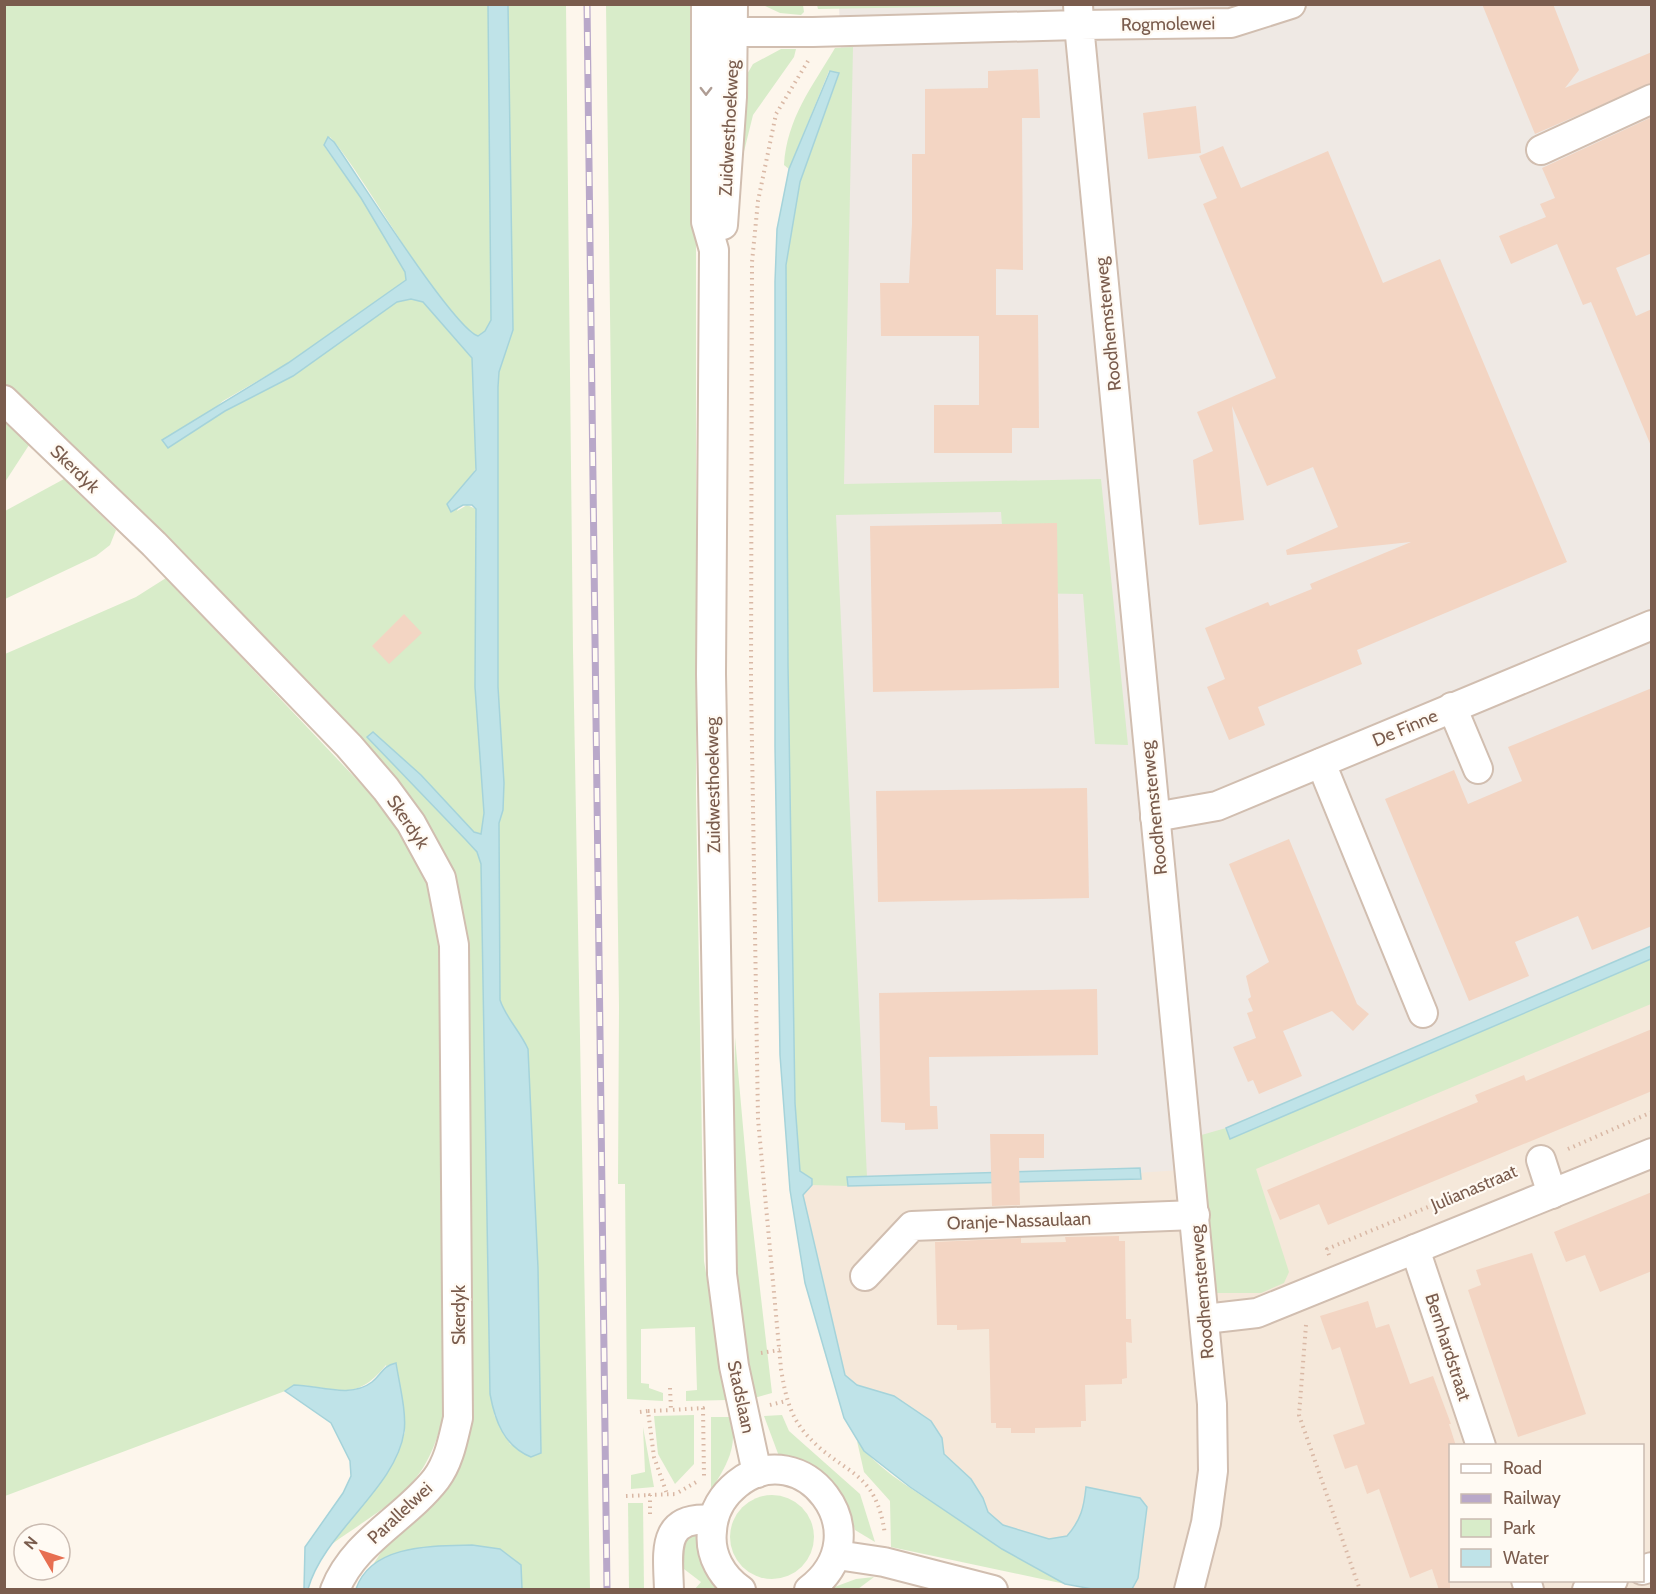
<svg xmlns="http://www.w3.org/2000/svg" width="1656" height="1594" viewBox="0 0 1656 1594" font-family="Cabin,sans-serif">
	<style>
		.residential { fill: #f5e8da; fill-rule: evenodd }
		.industrial { fill: #efe9e4 }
		.green { fill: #d8ecc9 }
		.water { fill: #bfe3e8; stroke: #a5d3da; stroke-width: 1.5 }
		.building { fill: #f3d5c3 }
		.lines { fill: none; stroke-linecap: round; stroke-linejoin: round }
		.minor-casing { stroke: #d1beb0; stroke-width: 32 }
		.path { stroke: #d9b8a5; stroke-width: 4; stroke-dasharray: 1.5 4.5; stroke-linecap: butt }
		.minor { stroke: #fff; stroke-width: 28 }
		.rail-casing { stroke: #b9a8c9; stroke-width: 7 }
		.rail { stroke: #fffaf3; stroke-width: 4.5; stroke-dasharray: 14; stroke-linecap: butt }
		.oneway { stroke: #af9d94 }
		.labels { text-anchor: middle; stroke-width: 4.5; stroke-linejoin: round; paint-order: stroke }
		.street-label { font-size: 18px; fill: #7a5c4d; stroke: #fffaf3 }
	</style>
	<rect width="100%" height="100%" fill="#fdf6ec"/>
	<path class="residential" d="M1651,952V1589L1124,1590L991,1528L848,1391L795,1181ZM1450,1446H1642V1580H1450Z"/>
	<polygon class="industrial" points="839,5 1651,5 1651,952 1241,1166 1136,1173 870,1181 787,1081 841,56"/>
	<g class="green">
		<path d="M4,5H488L491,320L485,331L478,336C445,325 363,172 330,137L324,146L361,198L405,272L406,280L288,363L223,401L168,448L225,411L293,376L397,302L411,299L423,302L472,358L474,367L477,465L457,511L467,505L476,509L475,687L484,813L481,834L474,832L421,775L367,737L466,840L477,852L481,864L494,1415L510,1444L531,1457L541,1453L538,1268L528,1049C520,1031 507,1018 500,1000L499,823L504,783L498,687V387L499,372L513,330L508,5H566L573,650L590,1589H522L521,1565L500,1549L387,1556L370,1569L394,1533L444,1487L445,856L428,824L412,801L184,559L5,384Z"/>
		<polygon points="606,5 696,5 696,794 704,1261 727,1400 686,1401 686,1391 697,1390 695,1327 641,1329 641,1383 649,1384 649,1388 663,1393 663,1401 627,1399 625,1184 618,1184 619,1007"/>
		<polygon points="763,5 803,5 804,12 801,15 780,13"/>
		<polygon points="817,5 817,4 1042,5 818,9"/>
		<path d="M853,47L844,484L1101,479L1128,745L1095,744L1083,594L1007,593L1001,512L836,515L867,1177H847L848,1186L812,1185V1179L800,1171L795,1103L788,665L786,265L800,182L839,74L829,71L789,169L784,165C787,118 812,87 835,48Z"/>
		<polygon points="781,49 796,49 794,57 753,115 735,188 746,76 753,64"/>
		<polygon points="4,421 29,445 5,482 4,482"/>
		<polygon points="64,479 116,530 110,545 96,556 5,599 5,511"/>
		<path d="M166,578L395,820L427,879L441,931L444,1411C428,1489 392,1501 332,1544L394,1461L405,1432L386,1365C354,1405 336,1386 294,1385L285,1391L5,1496V654L136,597Z"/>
		<polygon points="1651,959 1651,1004 1256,1169 1289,1272 1284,1283 1261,1293 1217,1293 1198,1136 1226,1128 1230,1139"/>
		<polygon points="735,1037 749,1194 772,1393 754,1398 735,1290 733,1162"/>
		<polygon points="694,1415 694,1464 675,1484 658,1454 654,1416"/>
		<path d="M782,1415L789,1431L860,1494L875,1542L855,1530C843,1488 826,1466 780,1459L764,1416Z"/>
		<path d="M711,1417H731C738,1447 727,1465 711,1490Z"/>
		<polygon points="643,1427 654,1487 631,1489 631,1475 645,1472"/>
		<path d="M857,1441C877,1468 907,1486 935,1504C978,1533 1020,1559 1065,1584L891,1547L890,1501L864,1472Z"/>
		<circle cx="772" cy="1537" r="42"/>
		<polygon points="628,1503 643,1503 644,1589 629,1589"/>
		<polygon points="697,1530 700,1557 717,1589 695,1589 701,1582 680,1566 680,1541"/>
		<polygon points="874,1577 858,1589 829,1589 856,1579"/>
	</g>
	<g class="water">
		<path d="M488,5H508L513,330L499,372L498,387V687L504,783L503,810L499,823L500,1000C506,1018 520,1031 528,1049L538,1268L541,1453L531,1457C504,1446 495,1421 490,1394L481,864L477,852L466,840L367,737L373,732L421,775L474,832L481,834L484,813L475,687L476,509L472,505H463L451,512L447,504L476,470L472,358L423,302L411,299L397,302L293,376L225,411L168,448L162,440L288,363L406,280L405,272L361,198L324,145L328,137L334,142C356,173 453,328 478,336L485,331L491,320Z"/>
		<path d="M830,71L839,73L800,182L786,265L788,665L795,1103L800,1171L812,1179V1185L803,1195L845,1375L857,1385L894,1396L931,1421L942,1438L944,1454L971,1479L983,1498L988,1512L1003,1525L1049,1539L1067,1536C1081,1520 1084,1507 1086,1487L1140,1498L1147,1507L1138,1578L1132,1589H1092L1065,1584L1002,1549L910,1487L864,1451L844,1418L805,1283L790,1190L780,1055L775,746V282L777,229L789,169Z"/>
		<polygon points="1651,946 1651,959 1230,1139 1226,1128"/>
		<polygon points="1140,1168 1141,1179 848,1186 847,1177"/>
		<path d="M396,1363C399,1382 407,1414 404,1432C396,1488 324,1532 308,1589H304L305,1547L343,1493L351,1476L350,1461L331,1423L285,1391L294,1385C318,1385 350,1399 372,1382C382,1374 382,1366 396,1363Z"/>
		<path d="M472,1545L500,1549L521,1565L522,1589H356C371,1544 433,1546 472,1545Z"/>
	</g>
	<g class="building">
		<polygon points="1482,4 1553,4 1579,70 1565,88 1652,52 1652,83 1535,134"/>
		<polygon points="1038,69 1040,118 1022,118 1023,270 996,269 996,315 1038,315 1039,428 1012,428 1012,453 934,453 934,405 979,405 979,336 881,336 880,283 909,283 912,224 912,154 925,154 925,89 988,88 988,71"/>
		<polygon points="1196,106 1201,153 1148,159 1143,113"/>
		<polygon points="1652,117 1652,253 1616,268 1636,316 1652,309 1651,446 1591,302 1583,305 1557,244 1511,264 1499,236 1546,217 1540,204 1555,198 1542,168"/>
		<polygon points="1223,146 1241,188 1328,151 1383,283 1440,259 1567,562 1357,650 1362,664 1258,707 1265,725 1229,740 1207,687 1225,679 1205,628 1268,602 1270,606 1312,589 1310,584 1411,542 1287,555 1286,550 1338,527 1313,467 1267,486 1232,406 1244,520 1199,525 1193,460 1213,451 1197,412 1276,378 1203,204 1217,198 1199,156"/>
		<polygon points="1057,523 1059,688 873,692 870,526"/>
		<polygon points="404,614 422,633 389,664 372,646"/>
		<polygon points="1652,688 1652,926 1592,950 1578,916 1515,942 1529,976 1469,1001 1385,799 1454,770 1468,804 1522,781 1508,747"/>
		<polygon points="1087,788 1089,898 878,902 876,791"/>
		<polygon points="1289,839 1357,1004 1369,1014 1353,1031 1332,1011 1283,1031 1302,1076 1259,1094 1253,1080 1248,1082 1233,1047 1256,1038 1247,1013 1253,1011 1248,999 1251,997 1246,976 1269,962 1229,864"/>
		<polygon points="1097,989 1098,1055 929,1057 930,1106 937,1106 938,1129 905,1130 905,1123 881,1122 879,993"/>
		<polygon points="1652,1029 1652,1091 1328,1225 1319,1204 1280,1220 1267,1190 1478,1102 1475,1095 1524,1075 1526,1081"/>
		<polygon points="990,1134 1044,1134 1044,1158 1019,1158 1020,1205 992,1206"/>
		<polygon points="1652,1192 1652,1271 1600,1292 1585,1255 1566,1262 1554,1232"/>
		<polygon points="1119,1236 1119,1241 1125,1241 1126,1319 1131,1319 1132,1343 1126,1342 1127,1378 1122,1379 1122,1384 1085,1385 1086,1421 1081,1421 1081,1427 1035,1428 1035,1433 1011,1433 1011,1428 996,1428 996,1423 991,1423 989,1329 957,1330 957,1325 937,1325 935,1242 1021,1238 1021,1243 1066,1242 1065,1237"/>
		<polygon points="1532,1253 1586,1414 1518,1437 1468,1290 1481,1285 1476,1270"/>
		<polygon points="1368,1301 1376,1328 1389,1324 1410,1384 1433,1376 1451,1424 1449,1424 1456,1446 1450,1446 1450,1590 1439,1590 1432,1569 1410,1578 1379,1489 1367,1494 1357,1465 1345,1469 1333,1435 1365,1424 1340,1347 1332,1350 1320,1316"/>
	</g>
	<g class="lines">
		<g class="minor-casing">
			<g id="minor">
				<polyline points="706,4 706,222 714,250 711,674 722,1274 734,1366 757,1473"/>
				<polyline points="706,32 813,32 1079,25 1078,4"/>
				<polyline points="1541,150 1652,99"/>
				<polyline points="723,225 732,97 733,4"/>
				<path d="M4,400L154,544L349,746L386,789L411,823L441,878L454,945L458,1418C453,1439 449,1462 436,1479C405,1519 354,1541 335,1590"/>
				<polyline points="1452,707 1478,769"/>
				<polyline points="1321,763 1423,1013"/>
				<polyline points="1155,817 1217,806 1652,625"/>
				<polyline points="1541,1160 1552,1194"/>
				<polyline points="1415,1249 1481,1446"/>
				<polyline points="865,1276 912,1226 1195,1215"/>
				<polyline points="1205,1319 1257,1313 1652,1153"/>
				<polyline points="837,1555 884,1562 993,1590"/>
				<polyline points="1642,1570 1652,1567"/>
				<polyline points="1526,1580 1529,1590"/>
				<path d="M669,1590C668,1552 660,1515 713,1520"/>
				<path d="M741,1590C722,1577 709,1555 712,1531C713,1512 722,1496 737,1484C801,1432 884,1533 809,1590"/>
				<polyline points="1189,1590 1206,1523 1213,1471 1212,1404 1079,25 1231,23 1291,4"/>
				<polyline points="1587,1590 1613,1580"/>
			</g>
		</g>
		<g class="path">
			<path d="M808,61L776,114L758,201L752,262L751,683L758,1119L781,1369C785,1393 789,1414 805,1433C842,1476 876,1467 885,1535"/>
			<polyline points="1568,1149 1652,1112"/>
			<polyline points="1329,1255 1327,1249 1517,1170"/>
			<polyline points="1306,1325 1299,1415 1360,1590"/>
			<polyline points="761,1353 780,1350"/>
			<polyline points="670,1388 671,1410 703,1408 704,1476"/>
			<polyline points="770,1405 786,1401"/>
			<polyline points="648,1411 671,1410"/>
			<polyline points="640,1412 648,1411 654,1457 667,1494"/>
			<polyline points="679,1492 698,1481"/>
			<polyline points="626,1496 650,1495"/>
			<polyline points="650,1514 650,1495 677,1494"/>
		</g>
		<use href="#minor" class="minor"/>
		<g class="rail-casing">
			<polyline id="rail" points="587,4 607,1590"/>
		</g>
		<use href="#rail" class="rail"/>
	</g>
	<defs><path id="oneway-chevron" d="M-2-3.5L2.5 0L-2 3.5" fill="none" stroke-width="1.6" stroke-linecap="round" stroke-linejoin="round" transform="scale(1.5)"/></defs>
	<use class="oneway" href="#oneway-chevron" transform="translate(706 91) rotate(90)"/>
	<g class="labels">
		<g class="street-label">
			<text transform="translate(1168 24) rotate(-1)" y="6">Rogmolewei</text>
			<text transform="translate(729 128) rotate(-87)" y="6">Zuidwesthoekweg</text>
			<text transform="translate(1108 324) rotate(-96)" y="6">Roodhemsterweg</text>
			<text transform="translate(75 469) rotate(44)" y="6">Skerdyk</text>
			<text transform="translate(1405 728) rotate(-23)" y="6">De Finne</text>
			<text transform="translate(713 785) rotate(-91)" y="6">Zuidwesthoekweg</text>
			<text transform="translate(1154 808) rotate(-96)" y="6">Roodhemsterweg</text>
			<text transform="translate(408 822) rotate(56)" y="6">Skerdyk</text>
			<text transform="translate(1474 1188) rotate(-23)" y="6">Julianastraat</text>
			<text transform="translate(1019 1221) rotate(-2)" y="6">Oranje-Nassaulaan</text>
			<text transform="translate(1202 1292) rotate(-95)" y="6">Roodhemsterweg</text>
			<text transform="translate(459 1315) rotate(-90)" y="6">Skerdyk</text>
			<text transform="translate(1448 1347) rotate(72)" y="6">Bernhardstraat</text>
			<text transform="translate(741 1397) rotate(78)" y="6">Stadslaan</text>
			<text transform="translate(400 1513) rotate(-43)" y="6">Parallelwei</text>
		</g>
	</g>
	<rect width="1656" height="1594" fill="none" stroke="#7a5c4d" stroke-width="12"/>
	<rect x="1449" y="1444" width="195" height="138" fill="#fffaf3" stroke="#cabbb1" stroke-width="1.5"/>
	<rect x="1461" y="1464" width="30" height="9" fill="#ffffff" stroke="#cabbb1" stroke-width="1.5"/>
	<text x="1503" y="1474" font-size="18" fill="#7a5c4d">Road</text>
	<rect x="1461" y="1494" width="30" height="9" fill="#b9a8c9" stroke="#cabbb1" stroke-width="1.5"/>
	<text x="1503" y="1504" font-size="18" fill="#7a5c4d">Railway</text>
	<rect x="1461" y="1519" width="30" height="18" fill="#d8ecc9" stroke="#cabbb1" stroke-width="1.5"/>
	<text x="1503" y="1534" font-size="18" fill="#7a5c4d">Park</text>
	<rect x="1461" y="1549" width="30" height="18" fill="#bfe3e8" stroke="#cabbb1" stroke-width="1.5"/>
	<text x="1503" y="1564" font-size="18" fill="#7a5c4d">Water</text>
	<g transform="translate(42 1552) rotate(309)"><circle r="28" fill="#fffaf3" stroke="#cabbb1" stroke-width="1.5"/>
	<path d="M0-4.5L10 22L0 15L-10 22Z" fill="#e76f51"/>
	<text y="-9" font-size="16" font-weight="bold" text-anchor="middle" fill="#7a5c4d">N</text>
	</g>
</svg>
